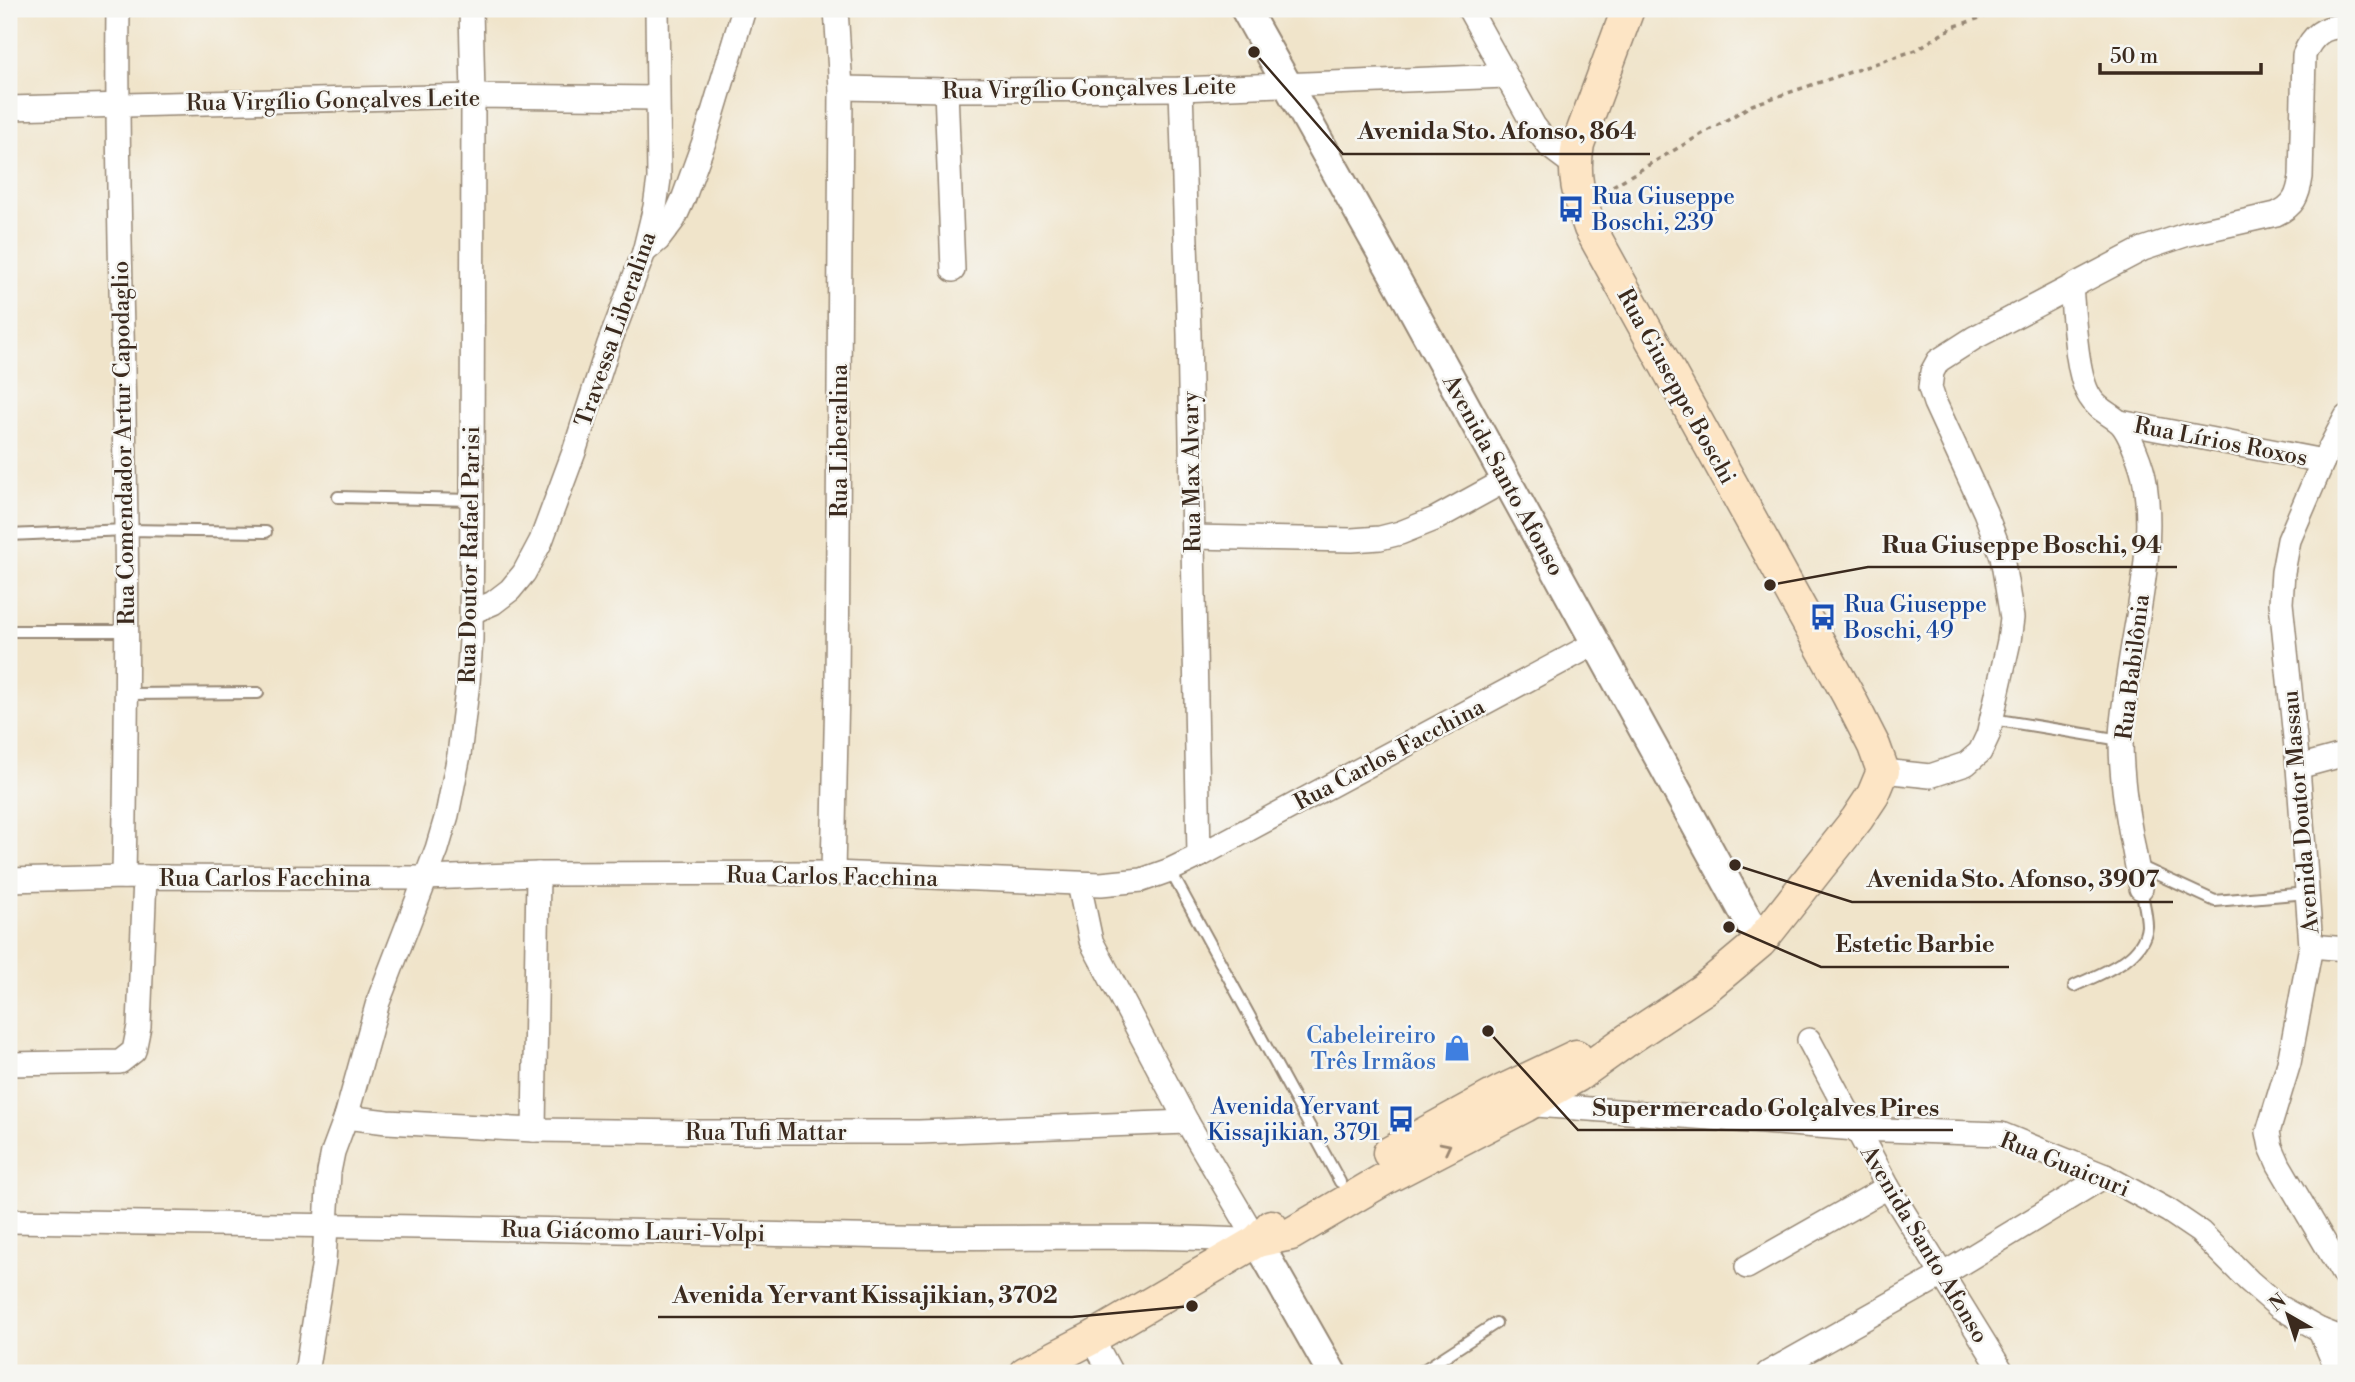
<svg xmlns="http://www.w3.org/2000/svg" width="2355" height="1382" viewBox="0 0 2355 1382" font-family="'Libre Bodoni',serif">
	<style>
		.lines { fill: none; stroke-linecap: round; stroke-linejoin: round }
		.service-casing { stroke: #968774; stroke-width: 14 }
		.minor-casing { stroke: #968774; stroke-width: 26 }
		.tertiary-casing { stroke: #968774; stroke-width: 32 }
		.secondary-casing { stroke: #968774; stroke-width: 35 }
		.path { stroke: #968774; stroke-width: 3.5; stroke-dasharray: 5 5; stroke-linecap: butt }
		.service { stroke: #fff; stroke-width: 10 }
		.minor { stroke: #fff; stroke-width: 23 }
		.tertiary { stroke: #fff; stroke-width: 28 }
		.secondary { stroke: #fde5c5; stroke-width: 32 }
		.oneway { stroke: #9c8872 }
		.labels { text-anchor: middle; stroke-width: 5; stroke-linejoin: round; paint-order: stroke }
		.street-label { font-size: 23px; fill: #3b2a1e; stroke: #f6f6f2 }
		.transit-label { font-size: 23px; fill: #164399; stroke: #f6f6f2; text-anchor: start }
		.shop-label { font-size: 23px; fill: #366cbe; stroke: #f6f6f2; text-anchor: end }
		.leader { fill: none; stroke: #3b2a1e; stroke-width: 2.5 }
		.callout-dot { fill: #3b2a1e; stroke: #f6f6f2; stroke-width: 2.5 }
		.callout-label { font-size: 24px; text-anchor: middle; font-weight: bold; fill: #3b2a1e; stroke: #f6f6f2; stroke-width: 5; stroke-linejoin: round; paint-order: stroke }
	</style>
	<rect width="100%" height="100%" fill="#f6f6f2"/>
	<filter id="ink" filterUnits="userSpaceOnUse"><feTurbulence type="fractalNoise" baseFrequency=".0143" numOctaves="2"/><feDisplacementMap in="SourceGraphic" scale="14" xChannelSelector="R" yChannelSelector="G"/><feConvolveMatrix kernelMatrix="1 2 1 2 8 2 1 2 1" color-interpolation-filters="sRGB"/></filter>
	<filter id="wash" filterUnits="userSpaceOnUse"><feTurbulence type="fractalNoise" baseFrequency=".00686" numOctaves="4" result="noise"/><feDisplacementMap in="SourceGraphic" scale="28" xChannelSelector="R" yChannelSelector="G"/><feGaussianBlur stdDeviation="1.57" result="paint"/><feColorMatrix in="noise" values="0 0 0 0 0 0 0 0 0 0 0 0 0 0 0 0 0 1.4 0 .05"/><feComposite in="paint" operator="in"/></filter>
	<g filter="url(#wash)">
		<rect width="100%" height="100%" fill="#f0e4ca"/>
	</g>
	<g filter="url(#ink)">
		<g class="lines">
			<g class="service-casing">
				<g id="service">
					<polyline points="338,497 472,500"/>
					<polyline points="9,535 126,530 266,532"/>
					<polyline points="9,631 126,631"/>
					<polyline points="127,694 258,693"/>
					<polyline points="1992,719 2121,740"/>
					<polyline points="2137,865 2215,901 2308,893"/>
					<polyline points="1170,870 1340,1182"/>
					<path d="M2074,986C2099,974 2144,960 2147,926C2147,914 2143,900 2141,888"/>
					<polyline points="1419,1373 1496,1323"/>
				</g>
			</g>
			<g class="minor-casing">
				<g id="minor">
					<path d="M118,9C116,182 124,355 126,527C128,644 126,760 124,877"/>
					<polyline points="1469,9 1534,126 1550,147 1574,165"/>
					<polyline points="841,88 946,90 1181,89 1506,76"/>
					<polyline points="1181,89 1189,334 1199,856"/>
					<polyline points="946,90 953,270"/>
					<polyline points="9,108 473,96 657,98"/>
					<polyline points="644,252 658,240 674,219 684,197 705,139 744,9"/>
					<path d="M2071,288C2074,315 2076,376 2090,397C2097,409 2107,412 2118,421C2129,429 2143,468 2145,483C2156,556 2133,627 2125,699C2123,713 2121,727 2121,741C2121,791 2132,839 2141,888"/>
					<polyline points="2346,417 2323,461 2289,540 2283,572 2281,603 2298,767 2311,946 2289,1063 2268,1132 2271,1147 2279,1165 2346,1279"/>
					<polyline points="2120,422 2323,461"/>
					<polyline points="1192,537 1352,540 1380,538 1400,533 1435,519 1506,480"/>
					<polyline points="472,612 493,603 510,590 524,573 541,541 574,452 609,344 644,252 655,207 659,179 657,9"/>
					<polyline points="2298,767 2346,754"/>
					<path d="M1883,771L1930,776L1966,764L1980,752L1988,735L2009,641L2012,618L2002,557L1985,512L1935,403L1930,388L1932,372L1938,361L1974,338L2143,249L2188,234L2276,214C2294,206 2298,196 2301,177L2304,55C2312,35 2325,25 2346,27"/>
					<polyline points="833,873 837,687 841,88 836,9"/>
					<polyline points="9,880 124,877 424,878 538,874 833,873 1101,884 1142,880 1170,870 1199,856 1596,643"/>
					<polyline points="1079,884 1091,941 1187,1122 1257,1241"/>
					<polyline points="2311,946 2346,949"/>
					<polyline points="1809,1040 1888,1187 2003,1373"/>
					<polyline points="9,1064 120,1062 134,1051 139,1026 145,877"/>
					<polyline points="1523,1104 1856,1129 2001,1134 2105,1176 2169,1211 2200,1232 2249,1281 2279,1307 2320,1330 2346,1340"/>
					<polyline points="346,1117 387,1122 534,1130 692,1132 919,1132 1187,1122"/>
					<polyline points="534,1130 538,874"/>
					<path d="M9,1221C306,1224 602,1230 899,1237C1018,1239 1138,1234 1257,1241"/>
					<polyline points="1747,1267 1888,1187"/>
					<polyline points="2320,1330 2338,1373"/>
					<polyline points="1092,1338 1111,1373"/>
					<polyline points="306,1373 324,1261 329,1172 333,1152 346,1117 378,1002 437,849 447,815 459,755 468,682 471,640 472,500 473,96 471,9"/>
					<polyline points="1768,1373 1942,1275 2105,1176"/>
				</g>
			</g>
			<g class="tertiary-casing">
				<g id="tertiary">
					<polyline points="1245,9 1390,268 1760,942"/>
					<polyline points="1257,1241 1332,1373"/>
				</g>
			</g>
			<g class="secondary-casing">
				<g id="secondary">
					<polyline points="1389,1153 1500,1092 1576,1056"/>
					<path d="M1257,1241L1291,1234L1386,1178L1525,1106L1577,1076L1630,1038L1704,989L1760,942L1857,819L1873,795L1883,771L1874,746L1848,695L1590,228C1579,196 1572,177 1578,144L1628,9"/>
					<polyline points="1025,1373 1092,1338 1257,1241 1271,1226"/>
				</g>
			</g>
			<polyline class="path" points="1604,191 1752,105 1916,50 1953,27 2007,9"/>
			<use href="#service" class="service"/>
			<use href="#minor" class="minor"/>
			<use href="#tertiary" class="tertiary"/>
			<use href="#secondary" class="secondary"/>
		</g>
		<defs><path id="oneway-chevron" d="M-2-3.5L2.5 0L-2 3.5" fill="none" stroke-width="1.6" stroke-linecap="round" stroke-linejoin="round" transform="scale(1.75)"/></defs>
		<use class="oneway" href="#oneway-chevron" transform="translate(1446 1147) rotate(-27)"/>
	</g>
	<defs>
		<g id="bus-bare" transform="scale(2.1)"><path d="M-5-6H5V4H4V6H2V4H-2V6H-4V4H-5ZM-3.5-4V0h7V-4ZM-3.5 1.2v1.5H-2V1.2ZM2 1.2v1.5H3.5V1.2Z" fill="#1a4fb4" stroke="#f6f6f2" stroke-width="2.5" paint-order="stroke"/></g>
		<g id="shop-bare" transform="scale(2.1)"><path d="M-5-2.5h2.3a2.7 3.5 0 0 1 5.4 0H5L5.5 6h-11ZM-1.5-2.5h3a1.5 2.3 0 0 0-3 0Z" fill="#3f7fe0" stroke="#f6f6f2" stroke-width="2.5" paint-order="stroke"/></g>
	</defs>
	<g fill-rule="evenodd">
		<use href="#bus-bare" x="1571" y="209"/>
		<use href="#bus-bare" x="1823" y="617"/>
		<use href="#shop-bare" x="1457" y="1048"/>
		<use href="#bus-bare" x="1401" y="1119"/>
	</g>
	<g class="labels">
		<g class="street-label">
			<text transform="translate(1089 88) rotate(-1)" y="8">Rua Virgílio Gonçalves Leite</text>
			<text transform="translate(333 100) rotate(-1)" y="8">Rua Virgílio Gonçalves Leite</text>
			<text transform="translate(615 329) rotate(-71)" y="8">Travessa Liberalina</text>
			<text transform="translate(1677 386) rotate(61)" y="8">Rua Giuseppe Boschi</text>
			<text transform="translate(839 441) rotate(-90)" y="8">Rua Liberalina</text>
			<text transform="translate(2221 441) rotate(11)" y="8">Rua Lírios Roxos</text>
			<text transform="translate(123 443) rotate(-91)" y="8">Rua Comendador Artur Capodaglio</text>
			<text transform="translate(1191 472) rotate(-91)" y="8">Rua Max Alvary</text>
			<text transform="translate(1504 475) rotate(61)" y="8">Avenida Santo Afonso</text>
			<text transform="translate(469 555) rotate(-89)" y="8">Rua Doutor Rafael Parisi</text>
			<text transform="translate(2132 667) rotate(-83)" y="8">Rua Babilônia</text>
			<text transform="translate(1389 754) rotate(-28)" y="8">Rua Carlos Facchina</text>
			<text transform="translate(2300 812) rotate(-95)" y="8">Avenida Doutor Massau</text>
			<text transform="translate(832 876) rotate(1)" y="8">Rua Carlos Facchina</text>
			<text x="265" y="886">Rua Carlos Facchina</text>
			<text x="766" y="1140">Rua Tufi Mattar</text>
			<text transform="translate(2065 1164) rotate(22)" y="8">Rua Guaicuri</text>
			<text transform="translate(633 1231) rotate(1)" y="8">Rua Giácomo Lauri-Volpi</text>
			<text transform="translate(1925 1244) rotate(59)" y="8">Avenida Santo Afonso</text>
		</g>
		<g class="transit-label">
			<text x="1592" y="204">Rua Giuseppe<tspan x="1592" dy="26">Boschi, 239</tspan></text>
			<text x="1844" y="612">Rua Giuseppe<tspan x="1844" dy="26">Boschi, 49</tspan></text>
			<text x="1380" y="1114" text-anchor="end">Avenida Yervant<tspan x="1380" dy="26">Kissajikian, 3791</tspan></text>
		</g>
		<g class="shop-label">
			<text x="1436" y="1043">Cabeleireiro<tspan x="1436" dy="26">Três Irmãos</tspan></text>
		</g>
	</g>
	<path class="leader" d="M1254 52L1343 154H1650M1770 585L1868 567H2177M1735 865L1852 902H2173M1729 927L1821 967H2009M1488 1031L1578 1130H1953M1192 1306L1072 1317H658"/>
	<g class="callout-dot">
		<circle cx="1254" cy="52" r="7"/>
		<circle cx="1770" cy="585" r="7"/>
		<circle cx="1735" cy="865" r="7"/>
		<circle cx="1729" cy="927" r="7"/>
		<circle cx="1488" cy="1031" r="7"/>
		<circle cx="1192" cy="1306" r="7"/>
	</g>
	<g class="callout-label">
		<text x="1497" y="139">Avenida Sto. Afonso, 864</text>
		<text x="2022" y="553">Rua Giuseppe Boschi, 94</text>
		<text x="2013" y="887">Avenida Sto. Afonso, 3907</text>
		<text x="1915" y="952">Estetic Barbie</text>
		<text x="1766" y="1116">Supermercado Golçalves Pires</text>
		<text x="865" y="1303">Avenida Yervant Kissajikian, 3702</text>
	</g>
	<rect width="2355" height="1382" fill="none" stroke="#f6f6f2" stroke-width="35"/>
	<g transform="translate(2288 1315) rotate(321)" stroke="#f6f6f2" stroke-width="5" paint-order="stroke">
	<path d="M0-5L12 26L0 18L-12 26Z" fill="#3b2a1e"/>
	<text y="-10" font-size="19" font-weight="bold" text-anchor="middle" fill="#3b2a1e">N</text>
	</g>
	<path d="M2100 63v10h161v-10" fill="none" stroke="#3b2a1e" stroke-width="3.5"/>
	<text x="2110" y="63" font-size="21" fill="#3b2a1e" stroke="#f6f6f2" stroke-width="5" paint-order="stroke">50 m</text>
</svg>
